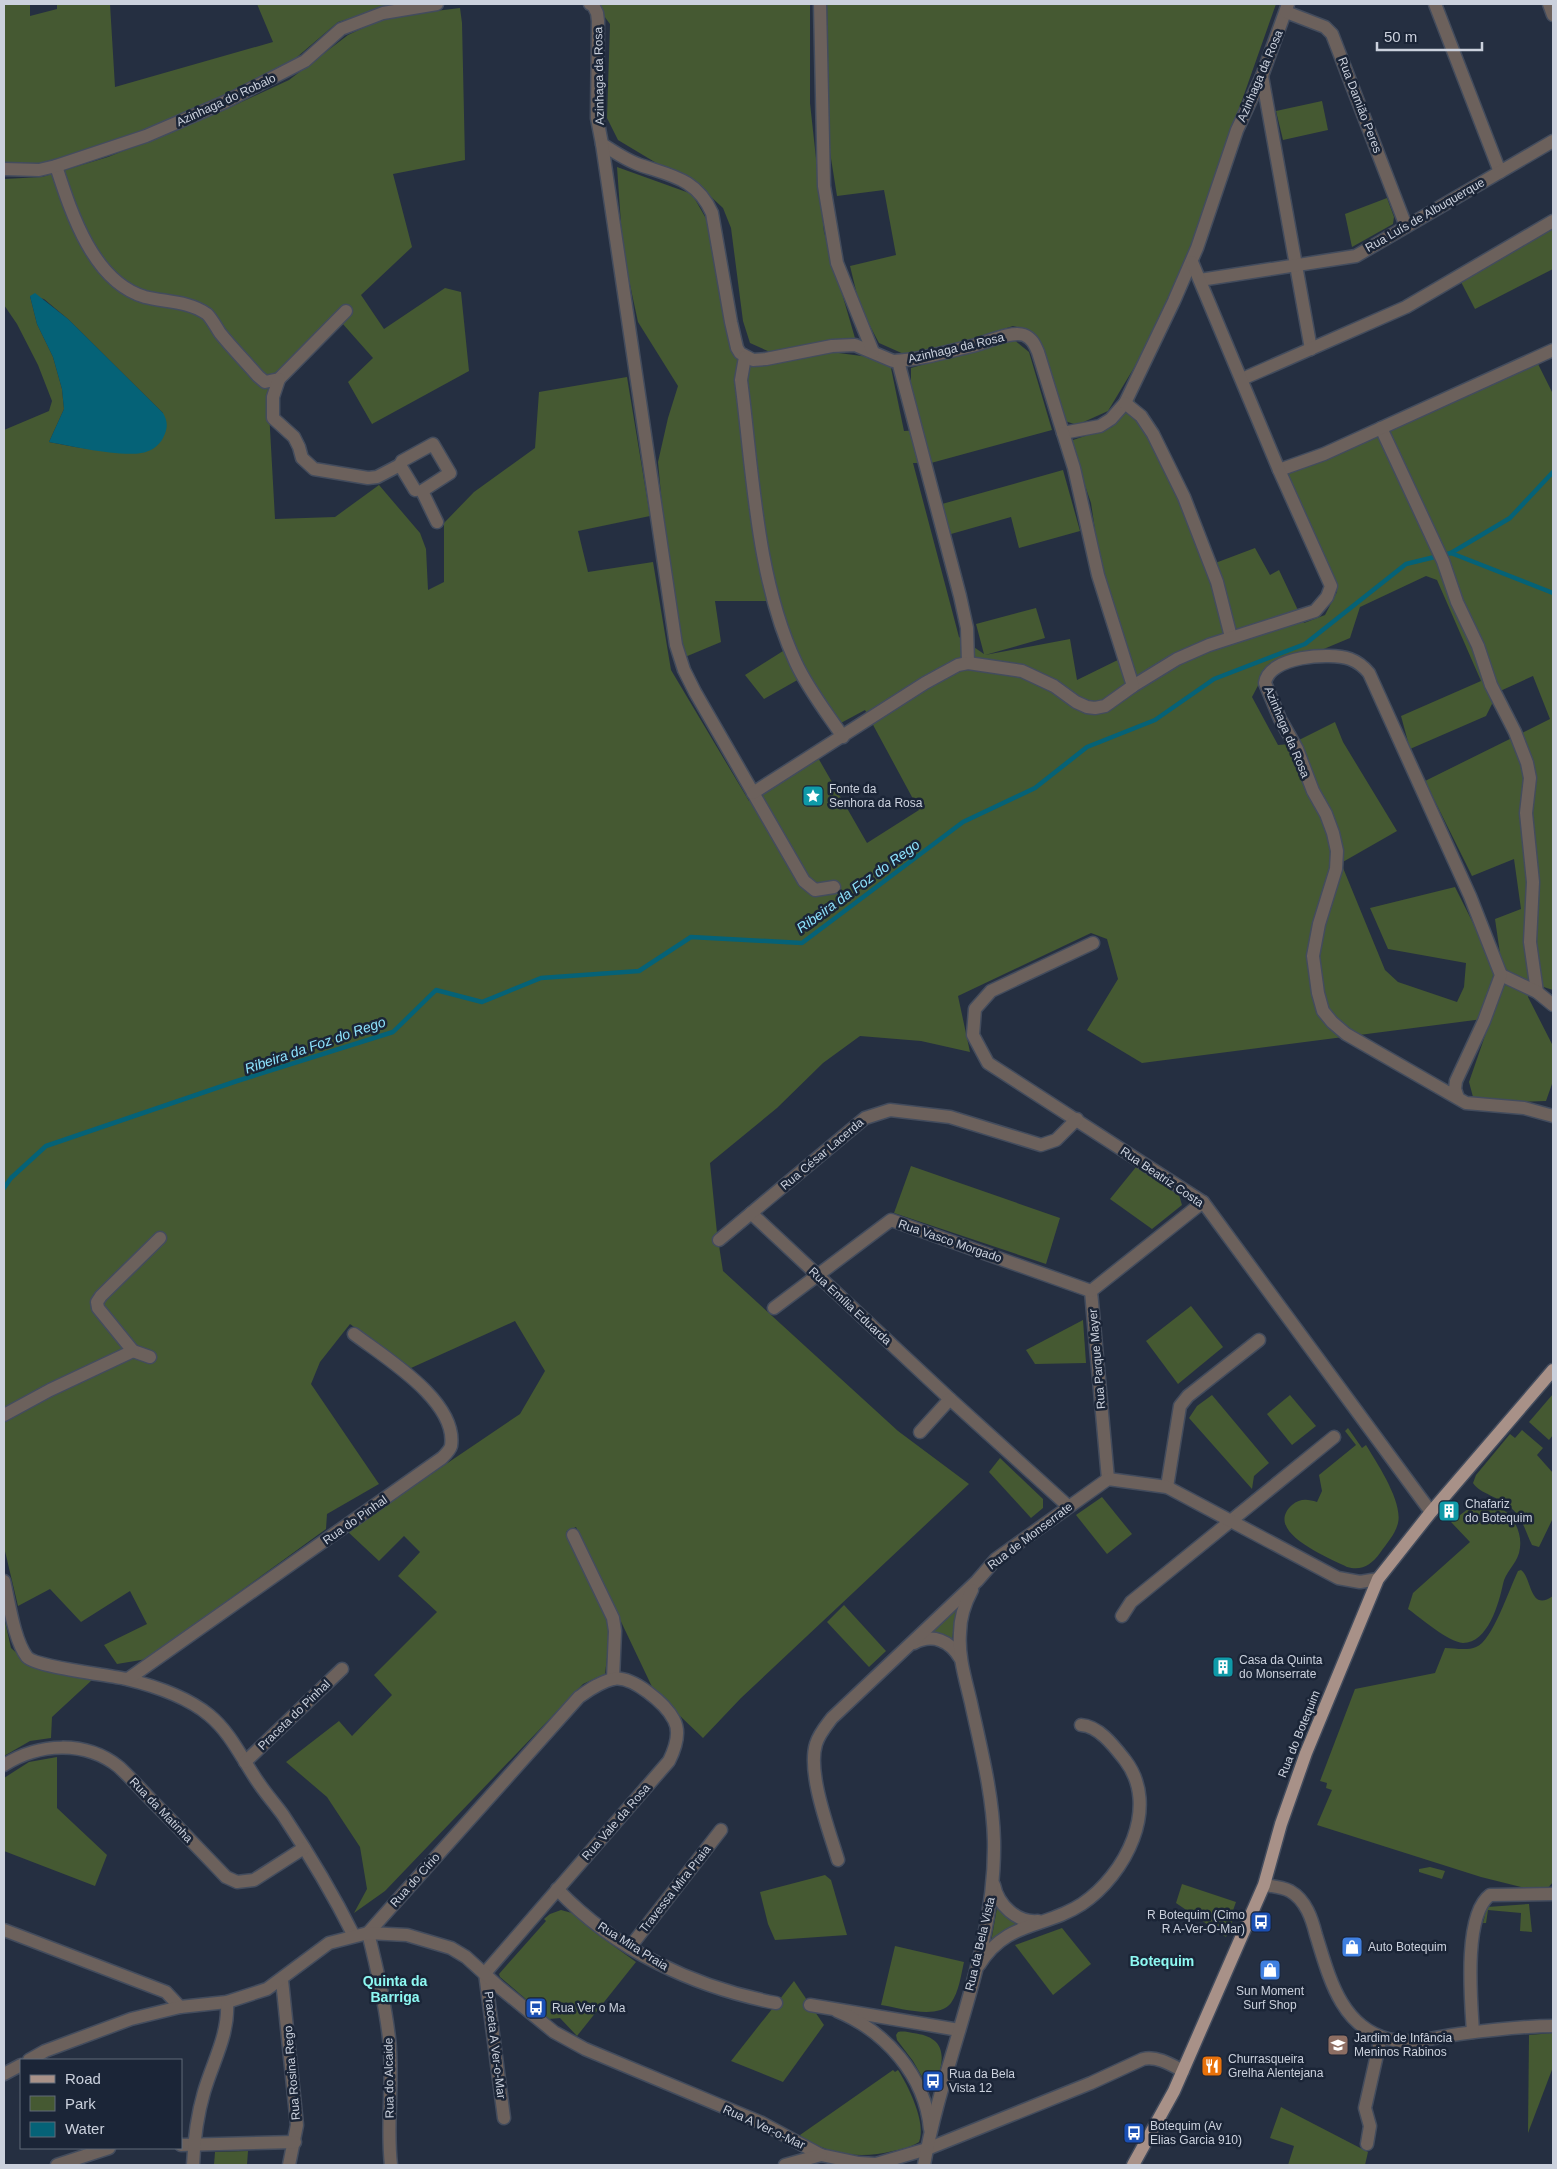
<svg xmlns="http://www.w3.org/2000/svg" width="1557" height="2169" viewBox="0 0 1557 2169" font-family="Helvetica,sans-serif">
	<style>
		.green { fill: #455932; fill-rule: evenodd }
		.water { fill: #056277 }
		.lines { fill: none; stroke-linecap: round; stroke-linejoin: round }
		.stream { stroke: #056277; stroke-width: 4.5 }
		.street-casing { stroke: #434c5d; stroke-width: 15 }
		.primary-casing { stroke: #434c5d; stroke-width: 15 }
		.street { stroke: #6c615c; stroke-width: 12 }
		.primary { stroke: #a89188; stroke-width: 12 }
		.labels { text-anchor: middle; stroke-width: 5; stroke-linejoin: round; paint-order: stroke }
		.street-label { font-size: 12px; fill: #cbd1dd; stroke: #1b2537 }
		.poi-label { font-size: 12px; fill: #cbd1dd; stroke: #1b2537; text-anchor: start }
		.water-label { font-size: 14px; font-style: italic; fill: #8de2fc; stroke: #1b2537 }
		.neighbourhood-label { font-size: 14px; font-weight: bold; fill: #8df8f2; stroke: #1b2537 }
	</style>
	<rect width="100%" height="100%" fill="#252f41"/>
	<g class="green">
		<polygon points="4,4 30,4 30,16 57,9 57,4 110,4 115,87 273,42 257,4 399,4 338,22 283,69 147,131 41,164 4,165"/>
		<polygon points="595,4 810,4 810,103 824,232 855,338 770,352 750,343 743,321 731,228 723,208 695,182 658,164 618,140 607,118 610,24"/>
		<polygon points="827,4 1276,4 1234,123 1202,226 1138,361 1108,411 1077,425 1065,421 1028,330 1013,326 936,350 906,355 879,343 860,307 850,266 896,255 884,190 837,196 829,146"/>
		<path d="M460,8L462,23L465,160L393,174L412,247L361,295L384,329L445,288L461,292L469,371L372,424L348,382L373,358L342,323L268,393L275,519L335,517L379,485L420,533L426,549L428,590L444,582V523L474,492L535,448L539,392L627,377L650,516L578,531L588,572L653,562L671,670L749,801L817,756L867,843L919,810L865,710L839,724L808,674L764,699L745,675L791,646L777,601H715L721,642L685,657L673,623L658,462L668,418L678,386L638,322L623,252L617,167L692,194L712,229L743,352L764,362L831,352L877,358L891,368L904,431L923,430L911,395V368L1013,339L1029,352L1052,430L931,463H913L959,637L984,654L976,624L1036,608L1045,638L985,655L1070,639L1077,680L1128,655L1101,570L1091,503L1070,441L1112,427L1132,395L1210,565L1255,548L1270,575L1279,570L1304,623L1325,615L1337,592L1284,474L1538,364L1553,394V990L1528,982V997L1553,1046V1081L1546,1101L1492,1103L1473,1097L1469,1082L1504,981L1495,919L1521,909L1514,859L1472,876L1425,781L1550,719L1533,676L1498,692L1486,716L1410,749L1401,716L1481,681L1437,580L1426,576L1360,607L1350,638L1264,674L1252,697L1278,745L1291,744L1335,722L1343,742L1397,831L1341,863L1385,970L1398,982L1457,1002L1464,987L1466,963L1388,949L1370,908L1455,887L1495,967L1483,1019L1142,1063L1087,1030L1118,979L1107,939L1091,933L958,996L970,1052L921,1041L860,1036L823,1063L777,1108L710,1163L717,1233L723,1271L898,1431L969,1484L741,1698L703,1738L654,1691L576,1527L566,1532L611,1625L605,1674L583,1684L385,1891L354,1913L367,1889L360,1847L327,1797L286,1762L339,1721L352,1736L392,1695L374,1675L437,1612L398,1576L420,1552L404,1536L379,1561L347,1531L520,1414L545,1371L515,1321L411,1368L350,1324L320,1362L311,1384L379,1484L327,1514L326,1529L147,1659L117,1664L104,1645L147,1624L130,1591L81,1622L50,1589L18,1606L4,1547V430L49,411L52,401L38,365L17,324L4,305V179L42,177L108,157L220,112L289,80L348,35L386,17ZM30,296L44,299L68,319L163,413L121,453L75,447L49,442L64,409L62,389L53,357L37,324Z"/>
		<polygon points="1322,101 1328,130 1283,140 1276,111"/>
		<polygon points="1387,198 1394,217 1393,224 1352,247 1345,214"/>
		<polygon points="1553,225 1553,269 1475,309 1460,280"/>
		<polygon points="1063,470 1080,531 1019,548 1011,517 951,534 942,504"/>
		<polygon points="911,1166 1060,1218 1046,1264 894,1213"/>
		<polygon points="1136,1167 1179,1195 1182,1205 1152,1229 1110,1199"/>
		<polygon points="1191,1306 1223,1347 1178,1384 1146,1341"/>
		<polygon points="1083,1320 1086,1363 1035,1364 1026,1350"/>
		<polygon points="1553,1394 1553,1435 1549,1440 1529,1422"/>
		<polygon points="1212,1395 1269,1463 1254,1476 1252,1489 1189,1418 1197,1406"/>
		<polygon points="1290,1395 1316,1426 1292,1445 1267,1414"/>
		<path d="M1348,1428L1362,1448L1366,1445C1377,1463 1403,1502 1398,1523C1395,1535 1386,1544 1380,1553C1371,1565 1362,1571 1347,1567C1330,1558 1262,1532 1292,1505C1300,1498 1308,1499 1317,1502L1322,1491L1319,1475L1356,1445L1345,1431Z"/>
		<path d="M1522,1430L1543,1448L1537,1455L1553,1473V1518L1539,1547L1532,1545C1525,1531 1523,1518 1510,1507C1500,1497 1480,1494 1473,1483L1476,1475L1510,1434L1515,1438Z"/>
		<polygon points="1000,1458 1043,1499 1043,1508 1031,1518 989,1472"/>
		<polygon points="1102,1497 1132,1534 1107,1554 1076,1515"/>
		<path d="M1477,1502C1504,1499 1526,1528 1519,1553C1516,1564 1505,1573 1503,1584C1499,1603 1488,1643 1463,1643C1448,1642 1421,1618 1408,1609L1413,1593L1470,1542L1451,1522Z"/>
		<path d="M1521,1570C1532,1577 1529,1613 1553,1596V1882L1547,1889L1525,1888L1481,1877L1317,1825L1332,1790L1326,1788L1327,1783L1320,1781L1355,1689L1435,1673L1445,1648C1454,1648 1467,1651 1476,1647C1492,1642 1510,1587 1518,1571Z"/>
		<polygon points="844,1605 886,1651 869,1667 827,1622"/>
		<polygon points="957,1609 952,1639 943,1634 933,1632"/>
		<polygon points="4,1617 11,1648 31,1666 92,1680 52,1717 51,1738 30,1741 4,1756"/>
		<polygon points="57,1757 57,1808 107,1855 95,1886 4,1851 4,1778 29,1762"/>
		<polygon points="1430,1867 1445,1871 1442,1879 1419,1872 1419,1869"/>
		<polygon points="825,1875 831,1880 847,1935 775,1940 768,1924 760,1892"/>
		<polygon points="1182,1884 1236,1902 1230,1919 1233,1920 1226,1937 1176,1903"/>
		<polygon points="1529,1904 1532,1932 1520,1931 1521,1913 1488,1910 1486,1923 1483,1923 1487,1907"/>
		<polygon points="997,1908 1006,1917 1017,1923 1004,1931 991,1942"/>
		<polygon points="561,1910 572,1913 597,1934 636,1962 577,2036 560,2018 549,2019 500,1977 499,1974 546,1921 544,1919 550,1914"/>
		<polygon points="1062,1928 1091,1964 1053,1995 1015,1945"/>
		<path d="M895,1946L964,1962C961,1975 959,1992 951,2003C938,2020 900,2008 881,2005Z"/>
		<polygon points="794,1981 824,2025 783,2082 731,2061"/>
		<path d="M898,2032C903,2031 908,2032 913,2033C936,2036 946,2046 940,2070C938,2076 937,2083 933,2088L928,2087L913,2061L897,2040L896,2035Z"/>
		<polygon points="1553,2033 1553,2067 1528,2133 1529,2035"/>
		<path d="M893,2070L895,2072L898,2070C908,2085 927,2124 919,2142C911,2147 902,2149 893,2151C861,2159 832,2155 803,2138L800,2135Z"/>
		<polygon points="1281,2107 1368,2152 1365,2165 1288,2165 1294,2146 1270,2138"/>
		<polygon points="248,2151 247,2165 214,2165 215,2152"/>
	</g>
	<path class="water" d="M35,293L68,319L163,413C168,422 168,428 163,438C159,446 150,452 141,453C120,457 71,446 49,442L64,409L62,389L53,357L37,324L30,296Z"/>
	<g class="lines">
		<g class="stream">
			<polyline points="1451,553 1510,518 1553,472"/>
			<polyline points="4,1188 11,1178 46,1146 237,1081 393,1032 436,990 482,1002 541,978 639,971 691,937 802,943 963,822 1035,788 1087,747 1155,720 1214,679 1305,644 1406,564 1451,553 1553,593"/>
		</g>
		<g class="street-casing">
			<g id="street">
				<path d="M590,4L593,5L597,13L598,21L597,118L602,144C614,152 626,160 640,165C672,176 697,179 712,213L731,322L737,348L740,353L753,360L766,359L832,346L855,345L893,361C920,360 946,352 972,346C985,343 1012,330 1024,335C1032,338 1035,345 1038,352L1063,433L1100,426L1111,419L1125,403L1174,301L1197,248L1237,130L1262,76L1288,4"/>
				<polyline points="820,4 824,186 837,263 873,352"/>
				<polyline points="1435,4 1500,172"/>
				<polyline points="1549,4 1553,15"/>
				<polyline points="1286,12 1325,27 1332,34 1406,226"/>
				<polyline points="1262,76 1311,349"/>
				<polyline points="602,144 676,645 684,670 695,692 804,881 815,890 834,887"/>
				<path d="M56,166C71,212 93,282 145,297C165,302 189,301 207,314C212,319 216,327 220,333C232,348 246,362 258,376L265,382L279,379L346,311"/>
				<polyline points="4,169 39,170 56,166 146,136 225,102 305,61 341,29 383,13 437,4"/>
				<polyline points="1200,280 1356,256 1553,141"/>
				<path d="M745,357L741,380C753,472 756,578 796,663C808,689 827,713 843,737"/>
				<polyline points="898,361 960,596 967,628 968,663"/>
				<polyline points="279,379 273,397 273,418 294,437 299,447 302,458 314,469 368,478 377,477 400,465"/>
				<polyline points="1242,379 1406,307 1553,221"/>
				<polyline points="1125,403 1141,416 1153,434 1184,497 1217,582 1231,637"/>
				<polyline points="1381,428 1443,561 1457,602 1478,646 1491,685 1515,732 1527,763 1530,778 1526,813 1533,882 1530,942 1537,992"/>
				<polyline points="1279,470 1324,454 1553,350"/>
				<polyline points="415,490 400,465 402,461 433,444 450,473 422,491 437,522"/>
				<polyline points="1133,686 1177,659 1209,645 1315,611 1327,597 1331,586 1279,470 1192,262"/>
				<polyline points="753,793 925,683 958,665 968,663 1022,671 1054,686 1076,702 1087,707 1095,708 1105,706 1133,686 1098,575 1074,468 1063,433"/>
				<polyline points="1093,943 991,991 975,1009 973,1035 988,1063 1203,1202 1431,1512"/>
				<polyline points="1501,975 1537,992 1553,1005"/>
				<path d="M1458,1098L1455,1089L1456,1081L1484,1021L1501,975L1470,896L1369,673C1364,667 1358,662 1350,659C1330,652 1269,656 1265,683L1280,719L1297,749L1313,791L1326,814L1333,833L1337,851L1336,869L1319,924L1313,956L1318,993L1323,1011L1332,1022L1346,1034L1466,1103L1524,1108L1553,1116"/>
				<polyline points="751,1213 950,1399 1068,1506"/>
				<polyline points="719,1240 865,1118 890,1110 950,1117 1041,1145 1056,1140 1077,1119"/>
				<polyline points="1091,1291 1108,1479"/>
				<polyline points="1091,1291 1203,1202"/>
				<polyline points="774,1308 891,1220 1091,1291"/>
				<polyline points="133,1351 150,1357"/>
				<polyline points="4,1415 50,1390 133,1351 98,1308 97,1302 101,1296 160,1238"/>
				<polyline points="920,1432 950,1399"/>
				<polyline points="1167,1487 1180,1406 1188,1396 1259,1340"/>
				<polyline points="573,1535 613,1618 615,1631 613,1679"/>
				<path d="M4,1581C9,1602 14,1640 27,1657C36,1667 109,1675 126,1679C155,1686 186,1696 209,1715C231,1733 242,1759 258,1782C266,1794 275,1804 283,1815C309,1854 333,1894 354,1936"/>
				<polyline points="1122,1616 1131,1602 1334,1437"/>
				<path d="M914,1643C933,1633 950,1641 960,1658"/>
				<path d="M128,1679L442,1458C445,1455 450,1450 451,1446C458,1401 384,1357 354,1334"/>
				<polyline points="245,1762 342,1669"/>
				<path d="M4,1765C39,1743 85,1740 119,1767C133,1780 146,1795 159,1808C182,1831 204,1854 226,1877L237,1882L254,1880L304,1848"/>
				<path d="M838,1860C829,1830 807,1773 816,1744C819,1734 826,1726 832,1718L977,1581L996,1559L1108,1479L1167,1487L1338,1578L1360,1582L1378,1579"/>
				<path d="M994,1885C998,1905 1017,1923 1038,1921"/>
				<path d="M1264,1885C1273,1886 1282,1887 1290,1891C1306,1900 1312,1919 1316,1935C1329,1976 1340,2026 1388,2039C1410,2045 1437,2037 1459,2034C1490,2030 1522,2026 1553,2026"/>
				<path d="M557,1889C616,1951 694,1987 776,2003"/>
				<polyline points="4,1930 166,1992 180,2007"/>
				<path d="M368,1933L579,1697C589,1690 600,1682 613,1679C632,1675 666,1704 674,1720C681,1733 675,1749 669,1761L485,1973L504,2118"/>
				<path d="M368,1933C377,1968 385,2003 389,2038C394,2080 386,2123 391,2165"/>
				<polyline points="630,1947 721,1830"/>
				<path d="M979,1965C1007,1920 1044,1929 1082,1904C1125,1875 1161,1807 1125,1760C1114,1746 1099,1726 1081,1725"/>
				<polyline points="282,1980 297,2125 289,2165"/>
				<polyline points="810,2005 959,2030"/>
				<path d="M837,2011C885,2031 925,2075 930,2129"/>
				<path d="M1473,2032C1471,2001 1463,1915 1490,1895L1553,1894"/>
				<path d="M29,2060L45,2051L131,2019L180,2007L227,2002L267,1989L329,1943L368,1933L407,1935L451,1948L466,1957L499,1987L554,2032L585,2049L762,2123L821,2155L859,2163L876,2164L927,2149L1091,2083L1143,2059C1157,2056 1170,2064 1183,2071"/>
				<polyline points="4,2074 21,2065"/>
				<polyline points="1367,2144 1370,2126 1365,2108 1381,2037"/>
				<polyline points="181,2145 295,2142"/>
				<polyline points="57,2165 109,2148"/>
				<path d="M193,2165C194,2140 197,2116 204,2092C213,2061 229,2035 227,2002"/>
				<polyline points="785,2165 821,2155"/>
				<path d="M924,2165C943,2057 996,1953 994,1841C993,1795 981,1749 971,1703C966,1681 958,1657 960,1633C960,1618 965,1603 972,1590"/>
			</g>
		</g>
		<g class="primary-casing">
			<polyline id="primary" points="1133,2165 1174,2091 1264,1885 1281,1824 1306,1753 1378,1579 1431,1512 1553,1370"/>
		</g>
		<use href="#street" class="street"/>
		<use href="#primary" class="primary"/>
	</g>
	<defs>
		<g id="sight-square" transform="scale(1.125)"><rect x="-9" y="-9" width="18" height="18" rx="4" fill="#0f9aa8" stroke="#1b2537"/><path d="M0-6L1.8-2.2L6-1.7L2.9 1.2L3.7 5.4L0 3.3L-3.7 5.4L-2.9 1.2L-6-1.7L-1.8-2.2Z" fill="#fff"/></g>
		<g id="building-square" transform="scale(1.125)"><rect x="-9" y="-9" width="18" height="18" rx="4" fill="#0f9aa8" stroke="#1b2537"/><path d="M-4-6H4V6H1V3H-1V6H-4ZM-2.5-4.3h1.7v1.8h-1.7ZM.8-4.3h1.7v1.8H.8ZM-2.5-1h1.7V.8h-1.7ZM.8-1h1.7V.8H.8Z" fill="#fff"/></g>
		<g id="bus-square" transform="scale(1.125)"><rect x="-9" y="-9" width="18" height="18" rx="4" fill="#1a4fb4" stroke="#1b2537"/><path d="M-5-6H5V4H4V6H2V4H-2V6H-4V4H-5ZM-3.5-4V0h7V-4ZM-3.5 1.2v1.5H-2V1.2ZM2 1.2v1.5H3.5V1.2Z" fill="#fff"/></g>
		<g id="shop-square" transform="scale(1.125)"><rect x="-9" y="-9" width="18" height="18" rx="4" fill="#3f7fe0" stroke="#1b2537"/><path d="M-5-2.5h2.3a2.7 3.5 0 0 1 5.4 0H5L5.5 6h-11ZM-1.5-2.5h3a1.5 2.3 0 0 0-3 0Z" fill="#fff"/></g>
		<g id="school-square" transform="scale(1.125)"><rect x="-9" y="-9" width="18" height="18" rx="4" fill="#8d6e63" stroke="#1b2537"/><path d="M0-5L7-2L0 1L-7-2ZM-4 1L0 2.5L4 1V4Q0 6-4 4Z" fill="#fff"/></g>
		<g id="restaurant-square" transform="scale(1.125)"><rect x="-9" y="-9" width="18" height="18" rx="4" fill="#e8710a" stroke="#1b2537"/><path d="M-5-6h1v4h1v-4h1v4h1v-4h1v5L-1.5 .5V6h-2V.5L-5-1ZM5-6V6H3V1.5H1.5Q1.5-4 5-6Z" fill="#fff"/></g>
	</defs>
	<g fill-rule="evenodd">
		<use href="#sight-square" x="813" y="796"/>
		<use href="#building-square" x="1449" y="1511"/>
		<use href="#building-square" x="1223" y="1667"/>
		<use href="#bus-square" x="1261" y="1922"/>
		<use href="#shop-square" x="1352" y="1947"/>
		<use href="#shop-square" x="1270" y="1970"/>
		<use href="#bus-square" x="536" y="2008"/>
		<use href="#school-square" x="1338" y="2045"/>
		<use href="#restaurant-square" x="1212" y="2066"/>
		<use href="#bus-square" x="933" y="2081"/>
		<use href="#bus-square" x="1134" y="2133"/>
	</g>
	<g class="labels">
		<g class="street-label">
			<text transform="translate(599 76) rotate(-91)" y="4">Azinhaga da Rosa</text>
			<text transform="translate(1260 76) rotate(-67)" y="4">Azinhaga da Rosa</text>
			<text transform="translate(226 100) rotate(-25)" y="4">Azinhaga do Robalo</text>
			<text transform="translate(1360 105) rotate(69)" y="4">Rua Damião Peres</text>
			<text transform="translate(1425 215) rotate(-30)" y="4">Rua Luís de Albuquerque</text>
			<text transform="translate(956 348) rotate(-13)" y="4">Azinhaga da Rosa</text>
			<text transform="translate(1287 732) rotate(67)" y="4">Azinhaga da Rosa</text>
			<text transform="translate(822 1154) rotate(-40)" y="4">Rua César Lacerda</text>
			<text transform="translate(1162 1177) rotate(34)" y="4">Rua Beatriz Costa</text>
			<text transform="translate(950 1241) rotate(19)" y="4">Rua Vasco Morgado</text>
			<text transform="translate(850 1306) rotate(43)" y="4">Rua Emília Eduarda</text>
			<text transform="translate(1097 1359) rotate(-95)" y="4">Rua Parque Mayer</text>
			<text transform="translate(355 1520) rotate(-35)" y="4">Rua do Pinhal</text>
			<text transform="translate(1030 1536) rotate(-37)" y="4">Rua de Monserrate</text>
			<text transform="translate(294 1715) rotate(-44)" y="4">Praceta do Pinhal</text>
			<text transform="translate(1299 1734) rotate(-68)" y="4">Rua do Botequim</text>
			<text transform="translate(161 1810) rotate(46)" y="4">Rua da Matinha</text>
			<text transform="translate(616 1822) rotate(-49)" y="4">Rua Vale da Rosa</text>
			<text transform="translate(415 1880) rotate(-48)" y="4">Rua do Círio</text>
			<text transform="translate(675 1889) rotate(-52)" y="4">Travessa Mira Praia</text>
			<text transform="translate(980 1944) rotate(-77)" y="4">Rua da Bela Vista</text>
			<text transform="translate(633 1946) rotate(32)" y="4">Rua Mira Praia</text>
			<text transform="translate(495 2045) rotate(83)" y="4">Praceta A Ver-o-Mar</text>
			<text transform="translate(292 2073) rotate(-95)" y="4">Rua Rosina Rego</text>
			<text transform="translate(389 2078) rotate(-91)" y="4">Rua do Alcaide</text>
			<text transform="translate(764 2127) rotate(25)" y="4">Rua A Ver-o-Mar</text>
		</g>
		<g class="poi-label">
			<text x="829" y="793">Fonte da<tspan x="829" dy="14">Senhora da Rosa</tspan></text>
			<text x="1465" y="1508">Chafariz<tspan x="1465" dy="14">do Botequim</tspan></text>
			<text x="1239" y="1664">Casa da Quinta<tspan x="1239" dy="14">do Monserrate</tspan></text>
			<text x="1245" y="1919" text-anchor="end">R Botequim (Cimo<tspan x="1245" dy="14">R A-Ver-O-Mar)</tspan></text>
			<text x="1368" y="1951">Auto Botequim</text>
			<text x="1270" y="1995" text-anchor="middle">Sun Moment<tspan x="1270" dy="14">Surf Shop</tspan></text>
			<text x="552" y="2012">Rua Ver o Ma</text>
			<text x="1354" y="2042">Jardim de Infância<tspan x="1354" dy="14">Meninos Rabinos</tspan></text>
			<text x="1228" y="2063">Churrasqueira<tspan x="1228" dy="14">Grelha Alentejana</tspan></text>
			<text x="949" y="2078">Rua da Bela<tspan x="949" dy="14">Vista 12</tspan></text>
			<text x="1150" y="2130">Botequim (Av<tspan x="1150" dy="14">Elias Garcia 910)</tspan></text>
		</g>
		<g class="water-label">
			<text transform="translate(858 886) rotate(-36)" y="5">Ribeira da Foz do Rego</text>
			<text transform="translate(315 1045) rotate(-19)" y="5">Ribeira da Foz do Rego</text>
		</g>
		<g class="neighbourhood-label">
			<text x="1162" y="1966">Botequim</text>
			<text x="395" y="1986">Quinta da<tspan x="395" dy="16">Barriga</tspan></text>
		</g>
	</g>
	<rect width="1557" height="2169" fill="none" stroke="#cbd1dd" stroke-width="10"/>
	<rect x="20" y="2059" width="162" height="90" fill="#1b2537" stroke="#616a79"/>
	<rect x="30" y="2075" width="25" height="8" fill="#a89188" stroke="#616a79"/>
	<text x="65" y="2084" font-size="15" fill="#cbd1dd">Road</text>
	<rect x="30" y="2096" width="25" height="15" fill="#455932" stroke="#616a79"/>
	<text x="65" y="2109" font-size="15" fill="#cbd1dd">Park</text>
	<rect x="30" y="2122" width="25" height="15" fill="#056277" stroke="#616a79"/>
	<text x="65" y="2134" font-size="15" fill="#cbd1dd">Water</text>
	<path d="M1377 42v8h105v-8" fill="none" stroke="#cbd1dd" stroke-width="2.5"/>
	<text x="1384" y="42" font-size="15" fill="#cbd1dd" stroke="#1b2537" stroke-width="4" paint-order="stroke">50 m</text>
</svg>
